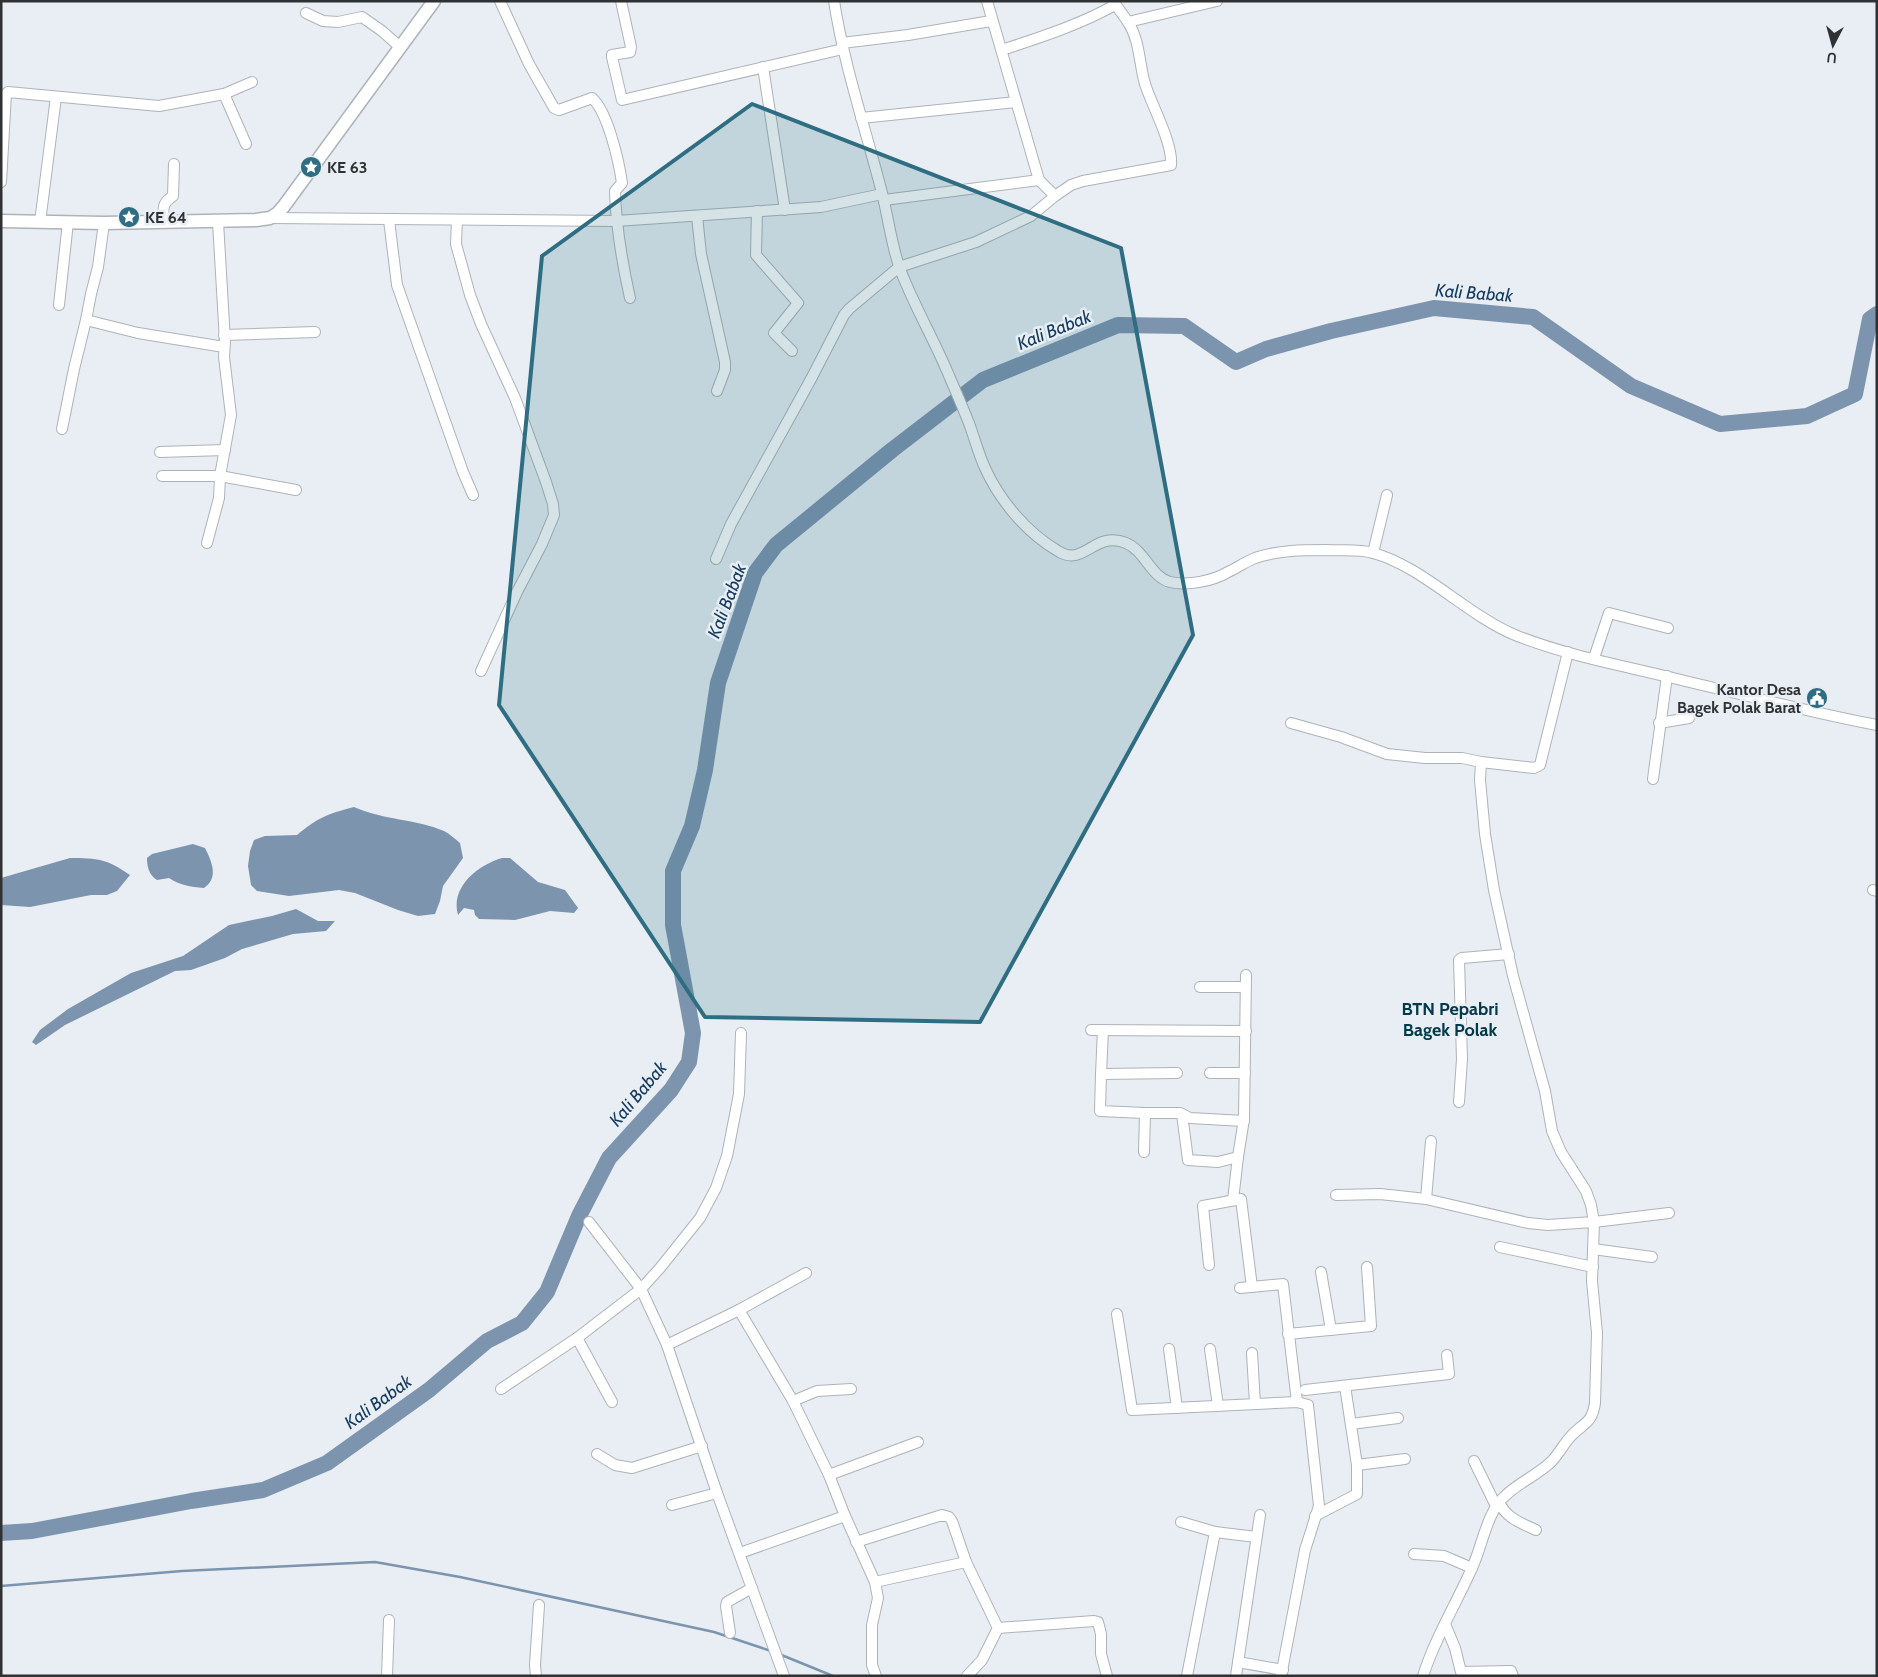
<svg xmlns="http://www.w3.org/2000/svg" width="1878" height="1677" viewBox="0 0 1878 1677" font-family="Cabin,sans-serif">
	<style>
		.water { fill: #7c94ae }
		.lines { fill: none; stroke-linecap: round; stroke-linejoin: round }
		.stream { stroke: #7c94ae; stroke-width: 2.5 }
		.river { stroke: #7c94ae; stroke-width: 16 }
		.minor-casing { stroke: #aeb3b8; stroke-width: 12 }
		.major-casing { stroke: #aeb3b8; stroke-width: 15 }
		.minor { stroke: #fff; stroke-width: 10 }
		.major { stroke: #fff; stroke-width: 12 }
		.marked { fill: #2e6d82; fill-opacity: 0.2; stroke: #2e6d82; stroke-width: 4; stroke-linejoin: round }
		.labels { text-anchor: middle; stroke-width: 5; stroke-linejoin: round; paint-order: stroke }
		.poi-label { font-size: 16px; font-weight: bold; fill: #2f3133; stroke: #e8eef3; text-anchor: start }
		.water-label { font-size: 18px; font-style: italic; fill: #153c60; stroke: #e8eef3 }
		.neighbourhood-label { font-size: 18px; font-weight: bold; fill: #023a4b; stroke: #e8eef3 }
	</style>
	<rect width="100%" height="100%" fill="#e8eef3"/>
	<g class="water">
		<path d="M354,807C383,820 416,819 444,831C450,834 455,839 460,843L463,858L443,886L440,901L435,914L418,916L398,910L355,893L339,890L289,896L257,891L251,885L248,866L250,851L254,840L265,836L297,835C319,817 327,814 354,807Z"/>
		<path d="M193,844L205,848C212,862 219,878 204,888C190,887 180,885 169,878L157,880C149,875 147,867 147,858L152,854Z"/>
		<path d="M70,858C98,858 107,859 130,875L117,891L107,895H91L30,907L1,905V878Z"/>
		<path d="M502,858H510L538,882L565,890L578,908L574,913L550,911L515,920L479,919L475,915L474,910L464,908L458,915C450,887 478,865 502,858Z"/>
		<polygon points="296,909 318,921 335,921 326,931 293,934 242,949 225,958 191,970 175,971 65,1025 36,1045 32,1042 40,1030 68,1009 131,973 183,956 229,925 272,916"/>
	</g>
	<g class="lines">
		<g class="stream">
			<polyline points="1,1586 182,1571 375,1562 460,1577 714,1632 771,1651"/>
			<polyline points="779,1654 833,1676"/>
		</g>
		<polyline class="river" points="1,1533 32,1531 191,1501 263,1490 327,1463 429,1390 487,1341 522,1323 547,1292 579,1216 609,1158 671,1090 689,1062 693,1033 673,925 673,871 692,826 705,770 718,683 755,573 776,545 892,450 983,380 1118,325 1184,326 1236,362 1266,349 1331,331 1434,308 1533,317 1631,386 1720,424 1807,416 1855,394 1870,319 1877,314"/>
		<g class="minor-casing">
			<g id="minor">
				<path d="M500,1L529,64L554,108L559,110L592,98C608,112 619,162 622,183L615,191C616,228 622,262 630,298"/>
				<polyline points="621,1 631,47 630,52 612,55 612,57 622,100 843,49"/>
				<path d="M834,1C844,65 865,127 881,189C888,215 891,244 900,269C914,306 935,341 950,378C957,394 964,410 970,426C975,440 979,455 985,468C1000,501 1027,533 1058,551C1084,568 1094,530 1126,543C1145,551 1151,577 1170,582C1188,586 1213,581 1228,572C1237,568 1245,562 1255,558C1279,550 1303,550 1328,550C1343,551 1359,549 1373,553C1422,566 1467,615 1515,635C1565,655 1620,665 1673,678C1741,694 1808,712 1877,725"/>
				<polyline points="987,1 1039,180 1055,196"/>
				<polyline points="1113,1 1128,22 1217,1"/>
				<polyline points="306,13 323,21 338,22 362,17 382,31 400,47"/>
				<polyline points="842,43 908,35 991,21"/>
				<path d="M1002,50C1041,37 1079,25 1115,5"/>
				<polyline points="763,67 785,210"/>
				<polyline points="224,94 252,82"/>
				<polyline points="861,118 1016,102"/>
				<polyline points="1,182 6,94 8,92 159,106 224,94 246,144"/>
				<polyline points="884,200 1039,180"/>
				<polyline points="757,211 756,255 798,303 774,333 792,351"/>
				<polyline points="697,216 701,254 725,362 725,370 717,391"/>
				<polyline points="270,218 616,221 821,207 882,194"/>
				<polyline points="389,220 397,285 463,472 473,495"/>
				<polyline points="457,220 456,244 470,295 481,324 515,398 546,482 553,504 554,515 542,544 517,592 481,671"/>
				<polyline points="40,222 56,97"/>
				<path d="M163,222C164,208 161,204 173,196L174,164"/>
				<polyline points="218,222 225,341 224,357 231,415 220,476 296,490"/>
				<polyline points="104,223 98,267 91,294 86,320 138,333 224,347"/>
				<polyline points="59,305 68,222"/>
				<polyline points="224,335 315,332"/>
				<polyline points="62,429 74,369 86,320"/>
				<polyline points="160,452 225,450"/>
				<polyline points="162,476 220,476 219,498 207,543"/>
				<polyline points="1373,553 1387,495"/>
				<path d="M716,559L731,524L811,379L844,315L849,309L899,267L976,242L1031,216L1055,196L1071,185L1083,181L1171,165C1173,143 1152,106 1145,84C1139,63 1140,41 1128,22"/>
				<polyline points="1594,658 1609,613 1668,628"/>
				<polyline points="1291,723 1341,737 1387,754 1425,758 1462,758 1481,762"/>
				<polyline points="1659,723 1689,718"/>
				<polyline points="1653,779 1667,676"/>
				<polyline points="1873,890 1877,891"/>
				<polyline points="1200,987 1245,987"/>
				<polyline points="1091,1030 1246,1031"/>
				<polyline points="1210,1073 1245,1073"/>
				<polyline points="1101,1074 1103,1030"/>
				<polyline points="1459,1102 1462,1059 1459,960 1462,958 1509,954"/>
				<polyline points="1145,1113 1100,1111 1101,1074 1177,1073"/>
				<polyline points="1182,1114 1188,1160 1218,1162 1238,1157 1233,1200"/>
				<polyline points="1144,1152 1145,1113 1180,1113 1190,1118 1244,1121"/>
				<polyline points="1238,1157 1244,1119 1246,975"/>
				<polyline points="1336,1195 1380,1194 1426,1199 1528,1223 1548,1225 1594,1222 1669,1213"/>
				<polyline points="1426,1199 1431,1141"/>
				<polyline points="589,1222 641,1289 667,1345 717,1493 784,1676"/>
				<polyline points="1500,1247 1593,1267"/>
				<polyline points="1593,1249 1652,1257"/>
				<polyline points="1209,1265 1203,1206 1241,1199 1252,1287"/>
				<polyline points="1321,1272 1331,1330"/>
				<polyline points="1240,1288 1283,1284 1297,1402"/>
				<polyline points="739,1310 793,1401 829,1475 845,1516 875,1582 878,1598 872,1625 872,1665 876,1676"/>
				<polyline points="1117,1314 1132,1410 1297,1402 1308,1405 1319,1506 1305,1550 1281,1676"/>
				<polyline points="1288,1334 1371,1326 1367,1267"/>
				<polyline points="577,1338 612,1402"/>
				<polyline points="667,1345 739,1310 806,1273"/>
				<polyline points="1169,1349 1177,1408"/>
				<polyline points="1210,1349 1218,1406"/>
				<polyline points="1252,1353 1255,1404"/>
				<polyline points="501,1389 577,1338 641,1289 660,1268 700,1218 716,1188 727,1156 739,1094 741,1033"/>
				<polyline points="1305,1390 1449,1374 1447,1355"/>
				<polyline points="793,1401 817,1391 851,1389"/>
				<polyline points="1351,1424 1398,1418"/>
				<polyline points="597,1454 615,1465 632,1468 702,1446"/>
				<polyline points="1474,1461 1496,1506"/>
				<polyline points="1357,1465 1405,1459"/>
				<polyline points="829,1475 918,1442"/>
				<path d="M1499,1502C1506,1518 1521,1523 1536,1530"/>
				<polyline points="672,1505 717,1493"/>
				<polyline points="1315,1516 1357,1494 1357,1465 1345,1386"/>
				<polyline points="1181,1522 1215,1532 1256,1537"/>
				<polyline points="856,1542 942,1515 949,1517 952,1521 966,1562 998,1628 982,1660 967,1676"/>
				<polyline points="740,1553 845,1516"/>
				<polyline points="1414,1554 1444,1556 1472,1568"/>
				<polyline points="875,1582 966,1562"/>
				<polyline points="1445,1624 1455,1648 1461,1672 1511,1671 1513,1676"/>
				<polyline points="998,1628 1094,1621 1098,1622 1101,1634 1101,1654 1107,1676"/>
				<polyline points="730,1633 726,1606 727,1602 752,1588"/>
				<polyline points="1238,1662 1283,1670"/>
				<polyline points="387,1676 389,1620"/>
				<polyline points="536,1676 535,1665 539,1605"/>
				<polyline points="1187,1676 1215,1532"/>
				<polyline points="1236,1676 1260,1515"/>
				<path d="M1423,1676C1435,1638 1456,1604 1472,1568C1482,1547 1487,1511 1505,1496C1518,1483 1536,1476 1551,1462C1559,1454 1564,1443 1572,1435C1585,1422 1592,1423 1595,1403L1597,1333L1592,1281L1594,1222L1591,1205L1586,1191L1561,1152L1552,1131L1545,1091L1513,976L1494,890L1485,834L1480,780L1481,762L1534,768L1540,765L1568,652"/>
			</g>
		</g>
		<g class="major-casing">
			<polyline id="major" points="1,221 104,223 256,220 270,218 278,213 284,206 434,1"/>
		</g>
		<use href="#minor" class="minor"/>
		<use href="#major" class="major"/>
	</g>
	<path class="marked" d="M752,104L1121,248L1193,635L980,1022L705,1017L499,705L542,256Z"/>
	<defs>
		<g id="sight-disc" transform="scale(1.125)"><circle r="9.5" fill="#2e6d82" stroke="#e8eef3"/><path d="M0-6L1.8-2.2L6-1.7L2.9 1.2L3.7 5.4L0 3.3L-3.7 5.4L-2.9 1.2L-6-1.7L-1.8-2.2Z" fill="#fff"/></g>
		<g id="civic-disc" transform="scale(1.125)"><circle r="9.5" fill="#2e6d82" stroke="#e8eef3"/><path d="M-.6-6.5H3V-4.5H.6V-3L4-1V1h2V6H-6V1h2V-1L-.6-3ZM-1.2 2.5V6h2.4V2.5Z" fill="#fff"/></g>
	</defs>
	<g fill-rule="evenodd">
		<use href="#sight-disc" x="311" y="167"/>
		<use href="#sight-disc" x="129" y="217"/>
		<use href="#civic-disc" x="1817" y="698"/>
	</g>
	<g class="labels">
		<g class="poi-label">
			<text x="327" y="173">KE 63</text>
			<text x="145" y="223">KE 64</text>
			<text x="1801" y="695" text-anchor="end">Kantor Desa<tspan x="1801" dy="18">Bagek Polak Barat</tspan></text>
		</g>
		<g class="water-label">
			<text transform="translate(1474 293) rotate(4)" y="6">Kali Babak</text>
			<text transform="translate(1054 330) rotate(-22)" y="6">Kali Babak</text>
			<text transform="translate(727 601) rotate(-69)" y="6">Kali Babak</text>
			<text transform="translate(638 1094) rotate(-50)" y="6">Kali Babak</text>
			<text transform="translate(378 1402) rotate(-36)" y="6">Kali Babak</text>
		</g>
		<g class="neighbourhood-label">
			<text x="1450" y="1015">BTN Pepabri<tspan x="1450" dy="21">Bagek Polak</tspan></text>
		</g>
	</g>
	<rect width="1878" height="1677" fill="none" stroke="#2f3133" stroke-width="5"/>
	<g transform="translate(1833 45) rotate(186)" stroke="#e8eef3" stroke-width="4" paint-order="stroke">
	<path d="M0-4L9 19L0 12L-9 19Z" fill="#2f3133"/>
	<text y="-8" font-size="14" font-weight="bold" text-anchor="middle" fill="#2f3133">U</text>
	</g>
</svg>
